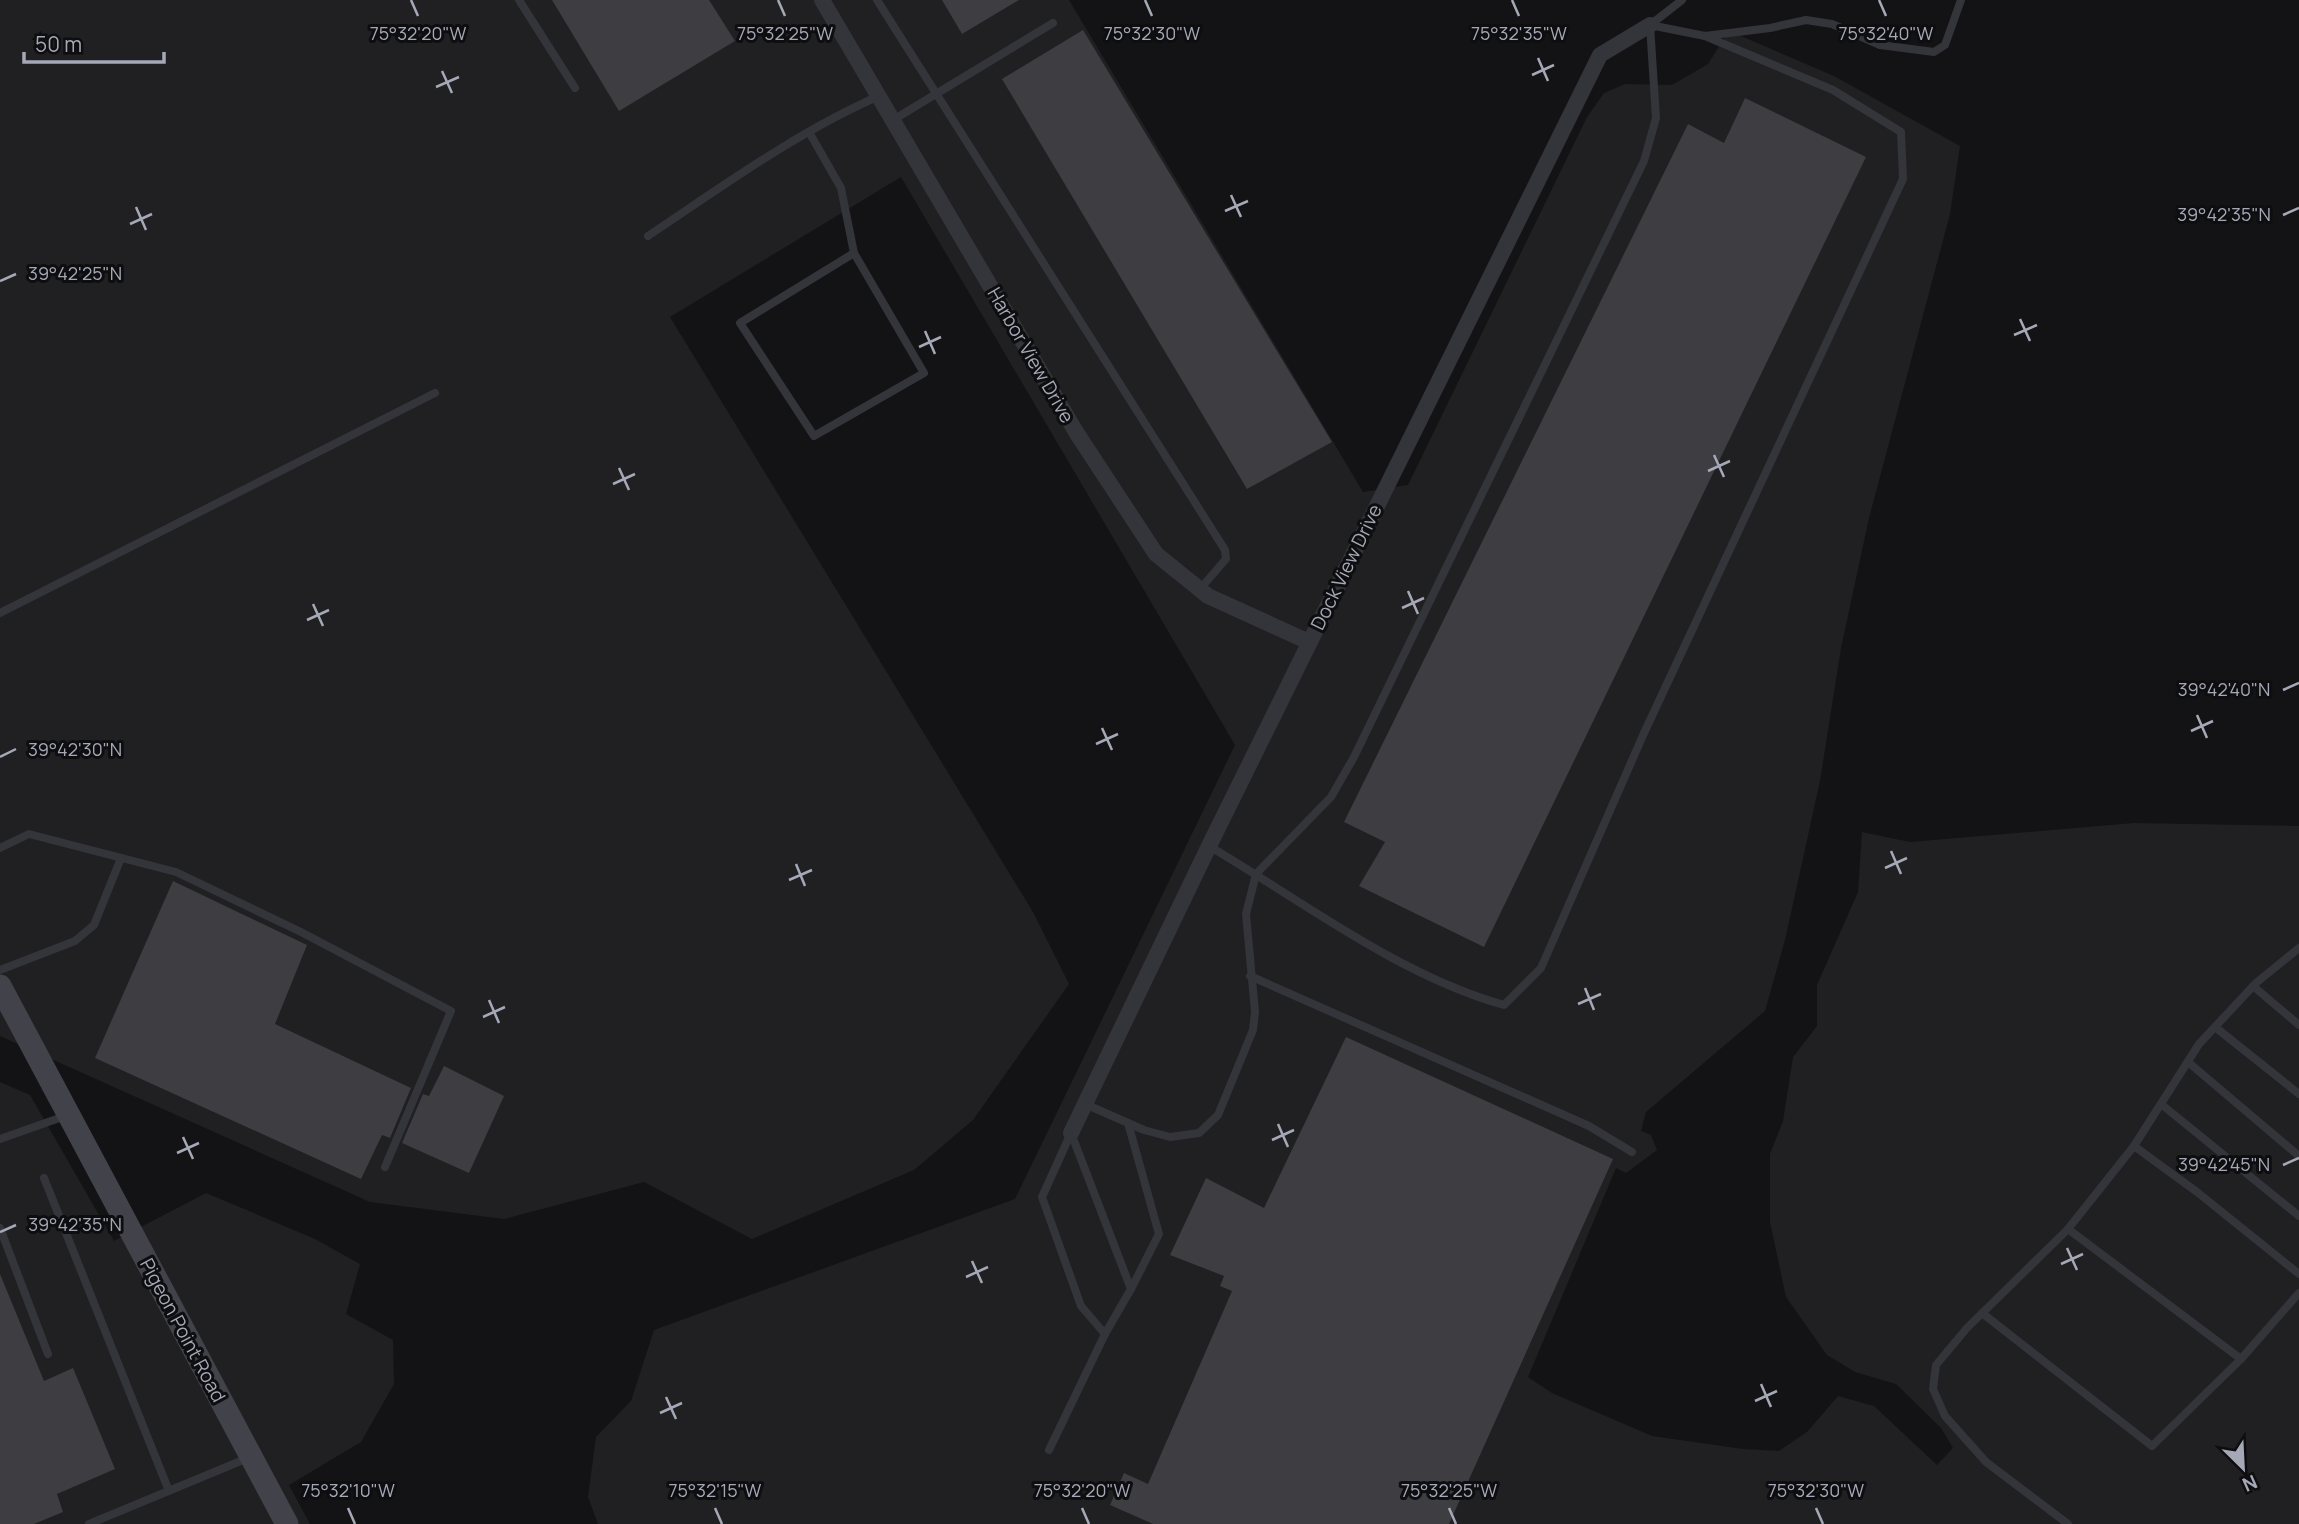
<svg xmlns="http://www.w3.org/2000/svg" width="2299" height="1524" viewBox="0 0 2299 1524" font-family="Manrope,sans-serif">
	<style>
		.built { fill: #201f22 }
		.building { fill: #3d3d42 }
		.lines { fill: none; stroke-linecap: round; stroke-linejoin: round }
		.lane { stroke: #34353a; stroke-width: 8 }
		.street { stroke: #34353a; stroke-width: 16 }
		.secondary { stroke: #42434a; stroke-width: 23 }
		.ticks { fill: none; stroke: #a5a8b6; stroke-width: 2.5 }
		.labels { text-anchor: middle; stroke-width: 6; stroke-linejoin: round; paint-order: stroke }
		.street-label { font-size: 19px; fill: #a5a8b6; stroke: #0e0e10 }
		.ticks-label { font-size: 18px; text-anchor: middle; fill: #a5a8b6; stroke: #0e0e10; stroke-width: 6; stroke-linejoin: round; paint-order: stroke }
	</style>
	<rect width="100%" height="100%" fill="#131315"/>
	<g class="built">
		<polygon points="0,0 1069,0 1363,492 1408,485 1587,117 1604,93 1625,84 1672,85 1708,64 1729,31 1834,76 1960,146 1950,214 1869,518 1841,648 1820,781 1785,940 1765,1011 1646,1112 1641,1131 1651,1135 1657,1150 1626,1173 1616,1168 1528,1377 1552,1393 1652,1436 1743,1449 1779,1451 1808,1431 1838,1396 1874,1406 1937,1465 1953,1448 1941,1428 1896,1384 1855,1372 1827,1355 1786,1297 1770,1222 1770,1154 1783,1121 1793,1057 1817,1026 1817,985 1858,892 1862,832 1910,842 2134,823 2299,826 2299,1524 598,1524 588,1497 596,1437 631,1401 654,1330 1015,1199 1235,745 901,177 670,317 1033,912 1069,984 973,1120 914,1170 752,1239 644,1182 504,1219 370,1202 0,1036"/>
		<polygon points="0,1082 30,1095 114,1241 206,1193 315,1239 360,1264 346,1314 393,1340 394,1384 361,1442 289,1485 310,1524 0,1524"/>
	</g>
	<g class="building">
		<polygon points="552,0 709,0 735,41 619,111"/>
		<polygon points="942,0 1019,0 962,34"/>
		<polygon points="1083,30 1332,442 1247,489 1002,79"/>
		<polygon points="1745,98 1866,157 1484,947 1359,886 1385,842 1344,822 1688,124 1724,143"/>
		<polygon points="173,881 307,945 275,1024 411,1088 390,1138 382,1135 361,1179 95,1058"/>
		<polygon points="1346,1037 1613,1159 1449,1524 1153,1524 1110,1505 1124,1473 1148,1484 1232,1291 1220,1286 1224,1276 1170,1255 1206,1178 1264,1208"/>
		<polygon points="444,1066 504,1096 469,1173 402,1143 423,1094 429,1096"/>
		<polygon points="0,1274 44,1381 73,1368 115,1469 57,1494 63,1512 34,1524 0,1524"/>
	</g>
	<g class="lines">
		<g class="lane">
			<polyline points="519,0 575,88"/>
			<polyline points="877,0 1225,550 1226,559 1200,589"/>
			<polyline points="1650,25 1705,36 1770,28 1806,20 1832,24 1880,45 1934,52 1945,45 1961,0"/>
			<polyline points="1650,25 1682,0"/>
			<polyline points="893,120 1053,23"/>
			<polyline points="809,132 841,188 854,253 924,373 814,436 740,323 854,253"/>
			<path d="M648,236C723,186 797,132 879,96"/>
			<polyline points="0,613 435,393"/>
			<path d="M1209,846C1302,901 1400,976 1504,1005L1541,968L1644,733L1903,179L1901,132L1833,90L1705,36"/>
			<polyline points="0,848 29,834 176,872 301,932 451,1011 385,1167"/>
			<polyline points="0,970 75,941 94,925 121,858"/>
			<polyline points="1250,976 1589,1126 1632,1152"/>
			<polyline points="2253,986 2299,1025"/>
			<polyline points="2215,1027 2299,1094"/>
			<polyline points="2188,1062 2299,1156"/>
			<polyline points="1085,1104 1144,1130 1170,1137 1199,1133 1218,1115 1253,1030 1255,1012 1246,914 1256,874 1331,797 1354,757 1644,161 1656,118 1650,25"/>
			<polyline points="2161,1104 2299,1216"/>
			<polyline points="1128,1123 1159,1234 1131,1289"/>
			<polyline points="1071,1133 1042,1197 1081,1306 1105,1334"/>
			<polyline points="0,1139 68,1115"/>
			<polyline points="2134,1146 2199,1044 2256,983 2299,948"/>
			<polyline points="44,1178 169,1491"/>
			<polyline points="0,1228 48,1354"/>
			<polyline points="2068,1229 2241,1359 2299,1293"/>
			<polyline points="1982,1313 2152,1446 2241,1359"/>
			<polyline points="1049,1450 1105,1334 1131,1289 1071,1133"/>
			<polyline points="89,1524 248,1458"/>
			<polyline points="2068,1524 1986,1462 1945,1416 1933,1389 1936,1365 1967,1328 2068,1229 2134,1146 2197,1192 2299,1274"/>
		</g>
		<g class="street">
			<polyline points="822,0 1076,432 1156,554 1208,596 1309,642"/>
			<polyline points="1071,1133 1209,846 1600,55 1650,25"/>
		</g>
		<polyline class="secondary" points="0,986 287,1524"/>
	</g>
	<path class="ticks" d="M411,0L418,16M778,0L785,16M1145,0L1152,16M1512,0L1519,16M1879,0L1886,16M1538,58L1548,81M442,71L452,93M1532,75L1554,65M436,87L459,77M1231,195L1241,217M136,207L146,230M1225,211L1248,201M2283,215L2299,208M130,224L152,214M0,281L16,274M2020,319L2030,341M925,331L935,354M2014,335L2037,325M919,347L941,337M1714,455L1724,477M619,468L629,490M1708,471L1730,461M613,484L635,474M1408,591L1418,614M313,604L323,626M1402,608L1424,598M307,620L329,610M2283,690L2299,683M2197,715L2207,738M1102,728L1112,750M2191,731L2213,721M1096,744L1118,734M0,757L16,749M1891,851L1901,874M796,864L805,886M1885,868L1907,858M789,880L812,870M1585,988L1594,1010M489,1000L499,1023M1578,1004L1601,994M483,1017L505,1007M1278,1124L1288,1147M183,1137L193,1159M1272,1140L1294,1130M177,1153L199,1143M2283,1165L2299,1158M0,1232L16,1225M2067,1248L2077,1270M972,1261L982,1283M2061,1264L2083,1254M966,1277L988,1267M1761,1384L1771,1407M666,1397L676,1419M1755,1401L1777,1391M660,1413L682,1403M348,1508L355,1524M715,1508L722,1524M1082,1508L1089,1524M1449,1508L1456,1524M1816,1508L1823,1524"/>
	<g class="labels">
		<g class="street-label">
			<text transform="translate(1031 355) rotate(60)" y="7">Harbor View Drive</text>
			<text transform="translate(1346 567) rotate(-64)" y="7">Dock View Drive</text>
			<text transform="translate(183 1330) rotate(62)" y="7">Pigeon Point Road</text>
		</g>
	</g>
	<g class="ticks-label">
		<text x="418" y="40">75°32'20"W</text>
		<text x="785" y="40">75°32'25"W</text>
		<text x="1152" y="40">75°32'30"W</text>
		<text x="1519" y="40">75°32'35"W</text>
		<text x="1886" y="40">75°32'40"W</text>
		<text x="2224" y="221">39°42'35"N</text>
		<text x="75" y="280">39°42'25"N</text>
		<text x="2224" y="696">39°42'40"N</text>
		<text x="75" y="756">39°42'30"N</text>
		<text x="2224" y="1171">39°42'45"N</text>
		<text x="75" y="1231">39°42'35"N</text>
		<text x="348" y="1497">75°32'10"W</text>
		<text x="715" y="1497">75°32'15"W</text>
		<text x="1082" y="1497">75°32'20"W</text>
		<text x="1449" y="1497">75°32'25"W</text>
		<text x="1816" y="1497">75°32'30"W</text>
	</g>
	<g transform="translate(2243 1468) rotate(156)" stroke="#0e0e10" stroke-width="5" paint-order="stroke">
	<path d="M0-5L12 26L0 18L-12 26Z" fill="#a5a8b6"/>
	<text y="-10" font-size="19" font-weight="bold" text-anchor="middle" fill="#a5a8b6">N</text>
	</g>
	<path d="M24 52v10h140v-10" fill="none" stroke="#a5a8b6" stroke-width="3.5"/>
	<text x="35" y="52" font-size="21" fill="#a5a8b6" stroke="#0e0e10" stroke-width="5" paint-order="stroke">50 m</text>
</svg>
